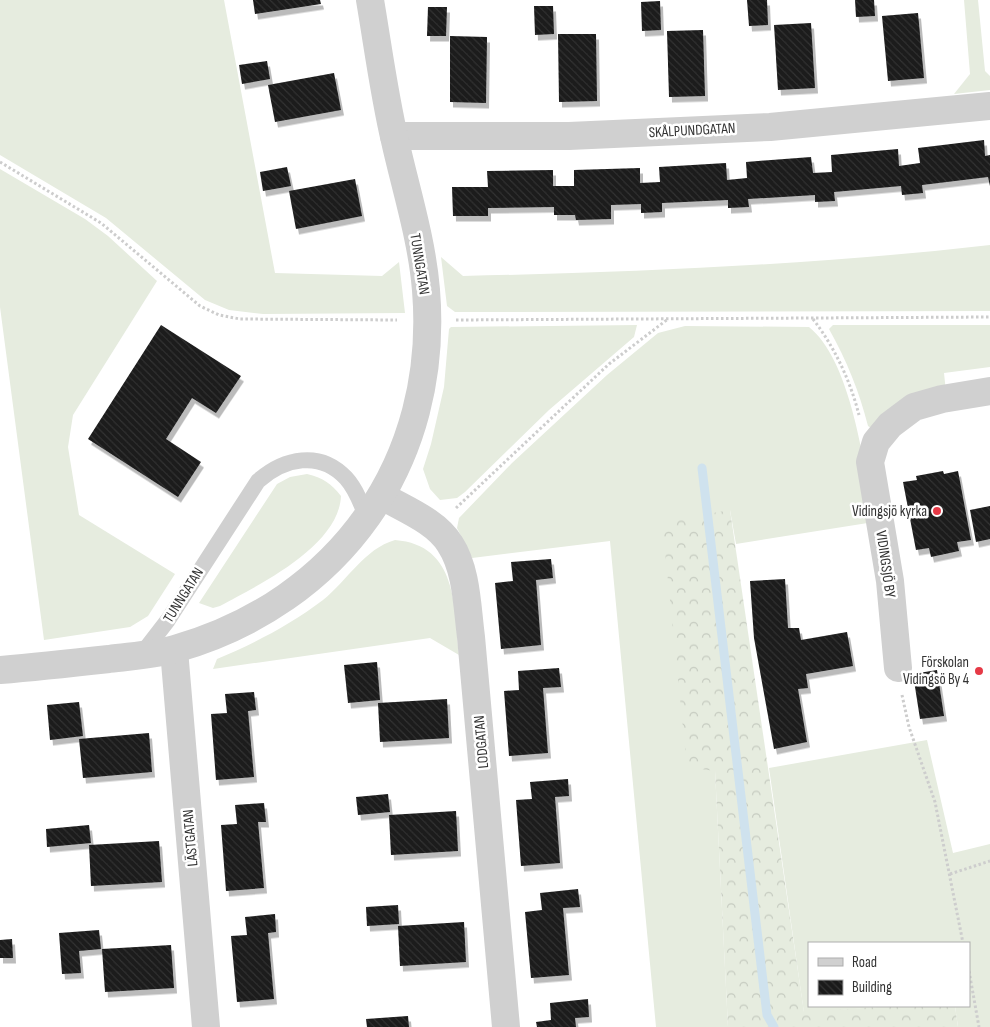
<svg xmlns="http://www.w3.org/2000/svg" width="990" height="1027" viewBox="0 0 990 1027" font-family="'Sofia Sans Condensed',sans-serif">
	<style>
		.grass { fill: #e6ecdf }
		.forest { fill: url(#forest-crowns) }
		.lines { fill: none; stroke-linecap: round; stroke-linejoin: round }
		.stream { stroke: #cfe2ee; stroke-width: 9 }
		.building { fill: url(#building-back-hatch); filter: url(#shadow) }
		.path { stroke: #cdcdcd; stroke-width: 3; stroke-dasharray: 2.5 2.5; stroke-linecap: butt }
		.service { stroke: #d0d0d0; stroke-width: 16 }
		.minor { stroke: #d0d0d0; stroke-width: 28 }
		.poi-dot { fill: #e63946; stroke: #fff; stroke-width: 2 }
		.labels { text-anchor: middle; stroke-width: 5; stroke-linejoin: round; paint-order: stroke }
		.street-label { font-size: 15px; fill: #333; stroke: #fff }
		.poi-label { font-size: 15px; fill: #333; stroke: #fff; text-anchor: end }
	</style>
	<defs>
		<pattern id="forest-crowns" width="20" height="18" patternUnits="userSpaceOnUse" patternTransform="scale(1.25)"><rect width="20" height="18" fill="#e6ecdf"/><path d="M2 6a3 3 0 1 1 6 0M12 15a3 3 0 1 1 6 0" fill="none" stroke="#c6cbc0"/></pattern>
		<pattern id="building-back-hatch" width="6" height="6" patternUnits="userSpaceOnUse" patternTransform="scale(1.25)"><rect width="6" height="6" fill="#1a1a1a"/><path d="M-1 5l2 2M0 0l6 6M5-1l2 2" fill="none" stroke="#333"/></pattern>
		<filter id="shadow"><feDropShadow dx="3" dy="5.5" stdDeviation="0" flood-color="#0004"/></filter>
	</defs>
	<rect width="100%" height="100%" fill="#fff"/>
	<g class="grass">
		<polygon points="0,0 224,0 275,273 382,276 399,262 405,313 263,314 229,310 205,300 106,218 0,155"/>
		<polygon points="964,0 978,0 985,71 990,76 990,90 954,94 970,74"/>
		<polygon points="0,169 85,219 108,236 157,281 73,415 68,447 79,515 175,574 148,616 130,627 44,640 0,307"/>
		<path d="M990,245V311L455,312L447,306L441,257L463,276C639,272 815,265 990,245Z"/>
		<polygon points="637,325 634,337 549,410 465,492 457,498 440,500 430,489 423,469 431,444 444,387 449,329 451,327"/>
		<path d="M833,325H990V367L944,373L946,392L871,428L868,426C859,391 847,361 829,329Z"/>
		<path d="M685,326L809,327C852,361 865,470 874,522L736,544L730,510L715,771L728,1027H656L610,541L472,558L457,528L459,518L512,463L607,375L658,333Z"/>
		<path d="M307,474C323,478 331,483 341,496C339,546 259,585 220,606L213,608L199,603L277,484L290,477Z"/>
		<path d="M395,540C458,545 454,607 459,655L430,638L213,669L217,659C255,643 290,625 323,600C348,580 364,549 395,540Z"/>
		<polygon points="927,740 953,853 990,844 990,1027 958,1027 955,1006 969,1006 969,943 809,943 809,1006 892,1006 804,1013 769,768"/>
	</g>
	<polygon class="forest" points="730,510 804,1012 892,1006 955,1006 958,1027 728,1027 715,771 687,767 662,522"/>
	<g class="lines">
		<polyline class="stream" points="702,468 767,1015 774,1027"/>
	</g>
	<g class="building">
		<polygon points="253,0 320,0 321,4 255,14"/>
		<polygon points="747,0 767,0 768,25 749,26"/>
		<polygon points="855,0 874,0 875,16 856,17"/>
		<polygon points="660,1 661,30 642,31 641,2"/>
		<polygon points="534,6 553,6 554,34 535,35"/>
		<polygon points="428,7 447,7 446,36 427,36"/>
		<polygon points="918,13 924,78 888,81 882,16"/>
		<polygon points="811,23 815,88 778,90 774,25"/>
		<polygon points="703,30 705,96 669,97 667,31"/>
		<polygon points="558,34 596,34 597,101 559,102"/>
		<polygon points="450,36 487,37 486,103 450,102"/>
		<polygon points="267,61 270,79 242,84 239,65"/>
		<polygon points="334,73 341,110 275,122 268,85"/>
		<polygon points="984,140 985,156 990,155 990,186 988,177 922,185 923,193 902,195 901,186 834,192 835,201 815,202 815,195 748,199 749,207 728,208 728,200 662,203 662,212 641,213 641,204 611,205 611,219 576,220 575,215 554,215 554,207 488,208 488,216 453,216 452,187 488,187 487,171 553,170 553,186 574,186 574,170 640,168 640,183 660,182 659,167 726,163 727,180 747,178 746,162 811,157 813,173 832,172 831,155 898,149 899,166 920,163 918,148"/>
		<polygon points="287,167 291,186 263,191 260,172"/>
		<polygon points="355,179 362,216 296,229 289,191"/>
		<polygon points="161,325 241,376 216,413 192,398 166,439 201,462 178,497 88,439"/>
		<polygon points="943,471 944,474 958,471 971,540 957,542 959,551 931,557 929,548 916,550 903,482 917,480 916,476"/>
		<polygon points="990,506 990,539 976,542 970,510"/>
		<polygon points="551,559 553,578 536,580 541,645 501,649 495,583 513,581 511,562"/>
		<polygon points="785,579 788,628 799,628 801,640 847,632 853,666 806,674 808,688 798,689 807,742 774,749 754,638 750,581"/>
		<polygon points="377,662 380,700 348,703 344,665"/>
		<polygon points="559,668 561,687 543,688 548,753 509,756 504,691 519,690 518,671"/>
		<polygon points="937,670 944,716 920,719 913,674"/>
		<polygon points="254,692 256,710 248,711 254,777 216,780 211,714 227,713 225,694"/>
		<polygon points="447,699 449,738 380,742 378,703"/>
		<polygon points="79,702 83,736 50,740 47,705"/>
		<polygon points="149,733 152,772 83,778 79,739"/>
		<polygon points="568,779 569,796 555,797 560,863 521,866 516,800 532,799 530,782"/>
		<polygon points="388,794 390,812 358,815 356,797"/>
		<polygon points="264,803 266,822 258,822 264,888 226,891 221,825 237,824 235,805"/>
		<polygon points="456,811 458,851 391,855 389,815"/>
		<polygon points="89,825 91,843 47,847 46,829"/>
		<polygon points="159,841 162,882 91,886 89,845"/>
		<polygon points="578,889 580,907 563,908 569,975 531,978 525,912 542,910 540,893"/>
		<polygon points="398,905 399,924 367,926 366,907"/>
		<polygon points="275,914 276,932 268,933 274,999 237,1002 231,936 247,935 245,917"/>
		<polygon points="464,922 466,962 400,966 398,926"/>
		<polygon points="99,930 101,949 79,951 81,973 62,974 59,933"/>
		<polygon points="12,939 13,958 0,958 0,940"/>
		<polygon points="171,945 174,988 105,992 102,949"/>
		<polygon points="588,999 589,1017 575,1018 576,1027 537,1027 536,1022 551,1020 550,1003"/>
		<polygon points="408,1016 409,1027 367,1027 366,1019"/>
	</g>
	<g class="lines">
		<g class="path">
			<polyline points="0,162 101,223 200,306 219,315 240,319 397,320"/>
			<path d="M813,319C835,348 850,380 859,415"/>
			<polyline points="456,320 990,317"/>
			<polyline points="456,508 609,364 668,319"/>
			<polyline points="902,695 909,727 935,802 963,943"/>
			<polyline points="950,874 990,861"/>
			<polyline points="969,971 979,1027"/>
		</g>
		<path class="service" d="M141,655L168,620L258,481C284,458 320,450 346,478C356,489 362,505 367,519"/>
		<g class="minor">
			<polyline points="394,136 569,136 770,127 990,106"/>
			<path d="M382,496C404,509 436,521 450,544C467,570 467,607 471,637L506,1027"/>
			<polyline points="174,650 206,1027"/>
			<polyline points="898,668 890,581 870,462 876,442 890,425 914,407 942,399 990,391"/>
			<path d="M0,670C36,667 73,663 109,659C131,656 154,655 175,649C340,602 440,461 426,290C422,240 406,190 395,141C384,94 378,47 370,0"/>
		</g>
	</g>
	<g class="poi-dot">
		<circle cx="937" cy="511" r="5"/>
		<circle cx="979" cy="671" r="5"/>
	</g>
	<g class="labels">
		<g class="street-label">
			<text transform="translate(692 130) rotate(-3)" y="5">SKÅLPUNDGATAN</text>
			<text transform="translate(420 264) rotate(81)" y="5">TUNNGATAN</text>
			<text transform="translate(886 564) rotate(82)" y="5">VIDINGSJÖ BY</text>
			<text transform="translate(183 595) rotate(-58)" y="5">TUNNGATAN</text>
			<text transform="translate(481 742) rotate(-95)" y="5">LODGATAN</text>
			<text transform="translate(190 838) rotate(-95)" y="5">LÄSTGATAN</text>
		</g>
		<g class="poi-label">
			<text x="927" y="516">Vidingsjö kyrka</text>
			<text x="969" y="667">Förskolan<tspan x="969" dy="17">Vidingsö By 4</tspan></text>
		</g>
	</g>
	<rect x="808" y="942" width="162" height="65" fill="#ffffff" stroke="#adadad"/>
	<rect x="818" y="958" width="25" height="8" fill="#d0d0d0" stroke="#adadad"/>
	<text x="852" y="967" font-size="15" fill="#333333">Road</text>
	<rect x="818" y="980" width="25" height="15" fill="url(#building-back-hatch)" stroke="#adadad"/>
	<text x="852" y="992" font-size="15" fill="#333333">Building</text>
</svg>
